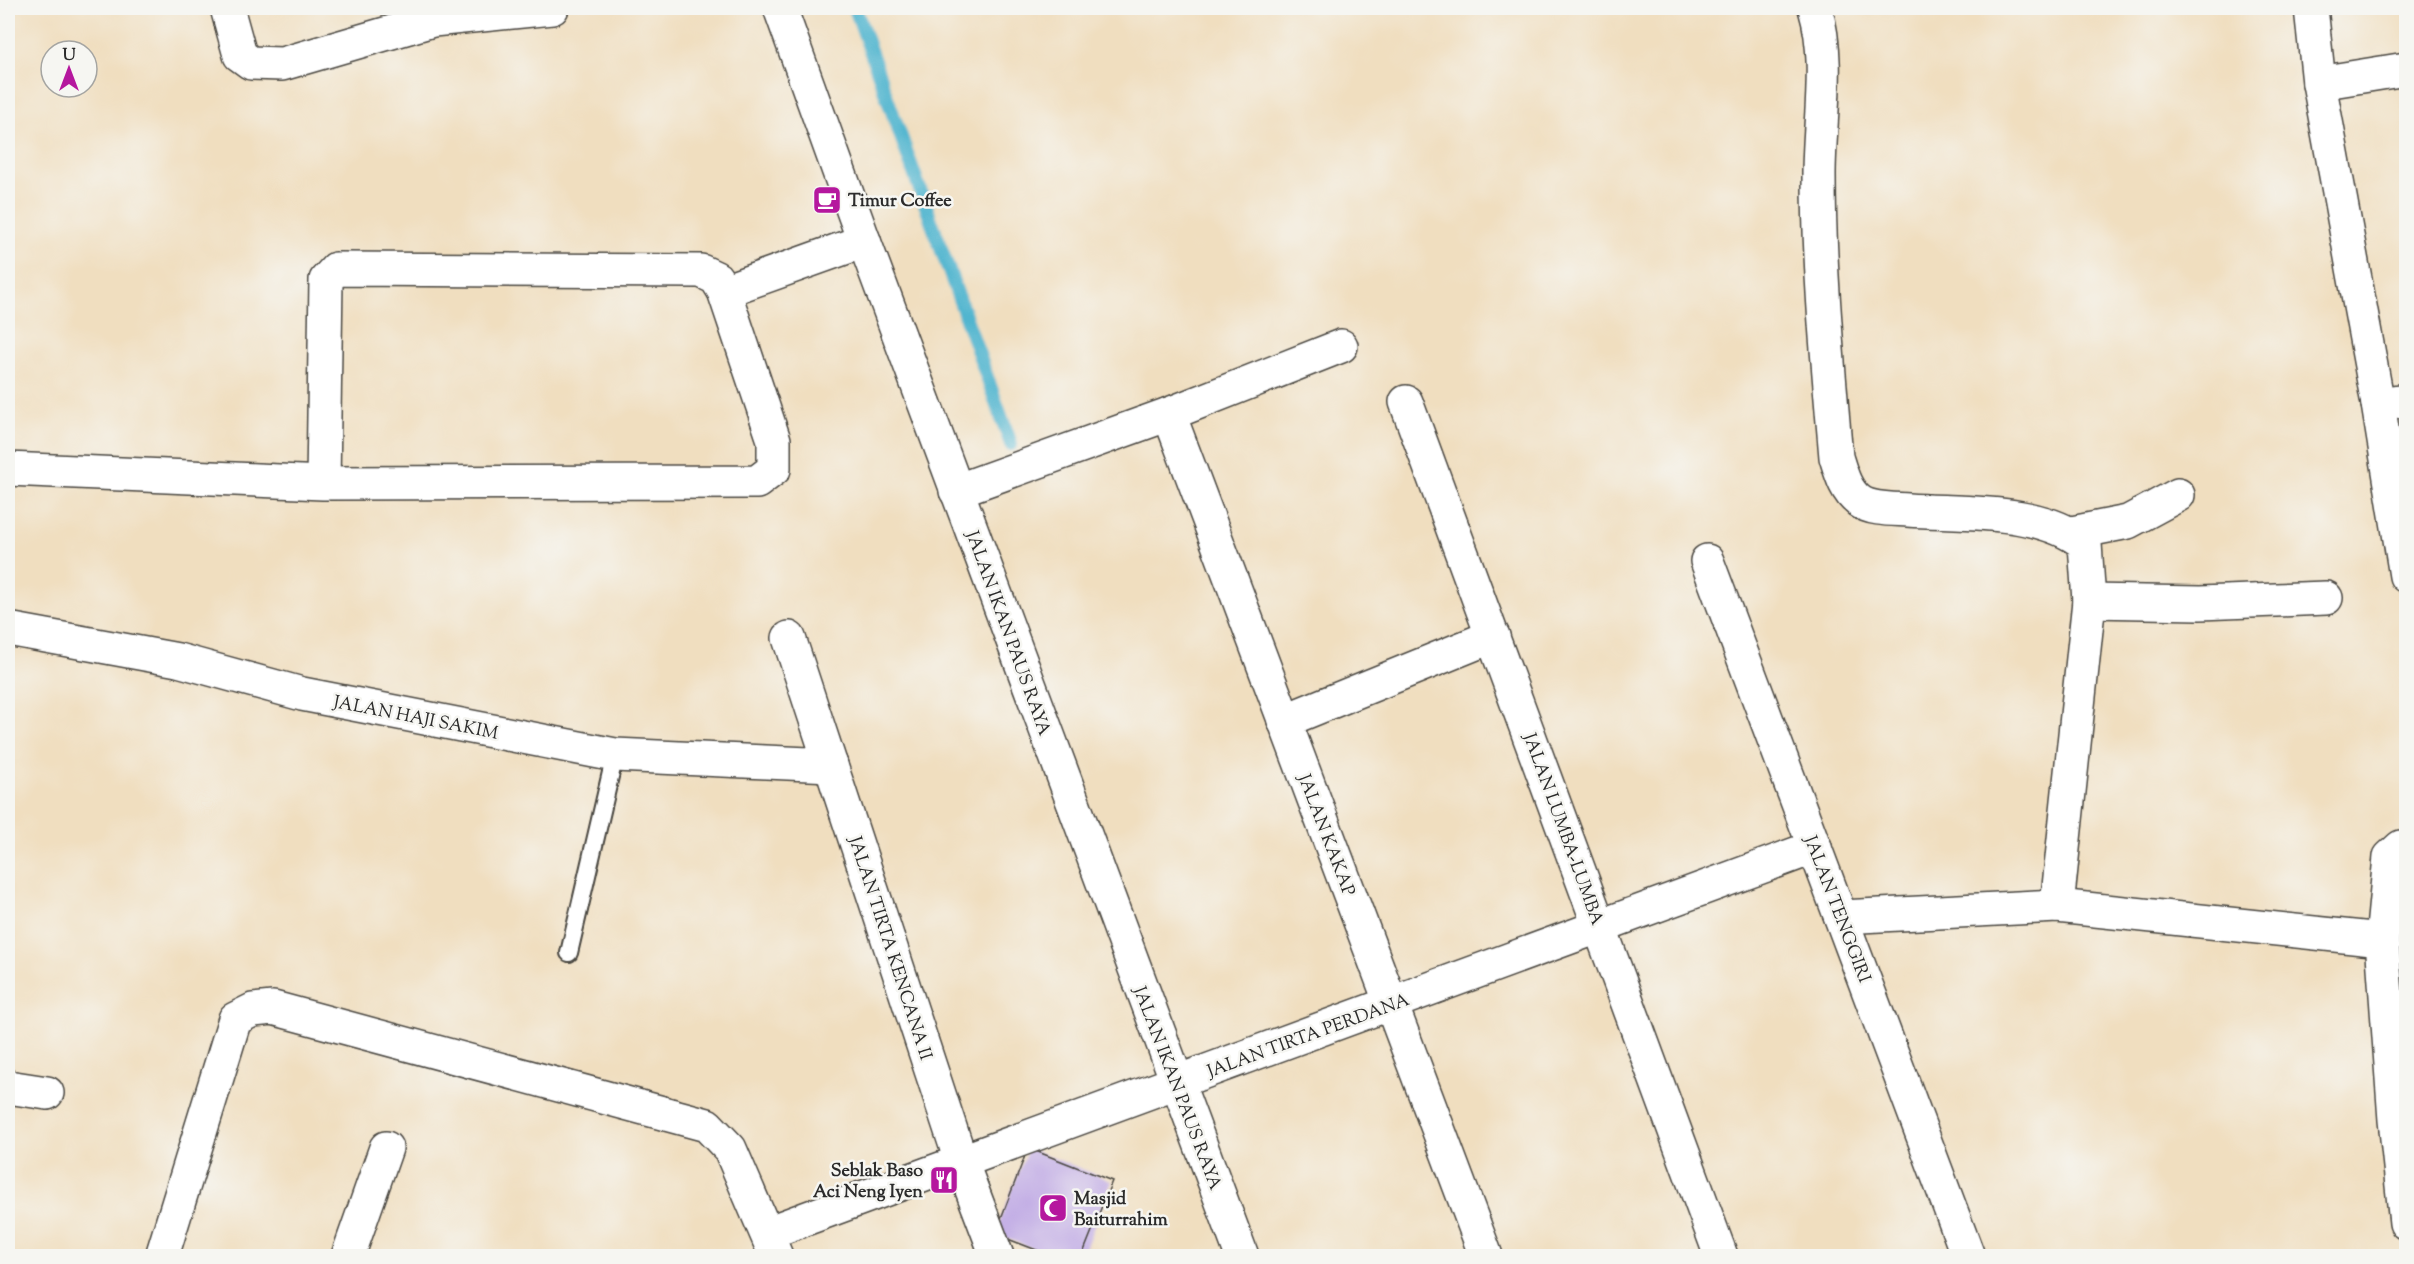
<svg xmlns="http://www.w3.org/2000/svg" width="2414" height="1264" viewBox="0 0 2414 1264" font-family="'Sorts Mill Goudy',serif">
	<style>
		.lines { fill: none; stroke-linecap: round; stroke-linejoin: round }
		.stream { stroke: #51b5cf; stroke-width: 14 }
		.building { fill: #c2ade5 }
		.lane-casing { stroke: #494641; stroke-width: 20 }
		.street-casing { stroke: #494641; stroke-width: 36 }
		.lane { stroke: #fff; stroke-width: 16 }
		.street { stroke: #fff; stroke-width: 33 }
		.labels { text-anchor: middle; stroke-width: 5; stroke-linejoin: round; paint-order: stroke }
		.poi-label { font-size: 18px; font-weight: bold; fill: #2b2b2b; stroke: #f6f6f2; text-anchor: start }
		.street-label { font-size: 18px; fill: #2b2b2b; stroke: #f6f6f2 }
	</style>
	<rect width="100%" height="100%" fill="#f6f6f2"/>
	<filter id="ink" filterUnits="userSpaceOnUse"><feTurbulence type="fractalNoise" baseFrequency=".0167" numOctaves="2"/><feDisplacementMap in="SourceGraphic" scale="12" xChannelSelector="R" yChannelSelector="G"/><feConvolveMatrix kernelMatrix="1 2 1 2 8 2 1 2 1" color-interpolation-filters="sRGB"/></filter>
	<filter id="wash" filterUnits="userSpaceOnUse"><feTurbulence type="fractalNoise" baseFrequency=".008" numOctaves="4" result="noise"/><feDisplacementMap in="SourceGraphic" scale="24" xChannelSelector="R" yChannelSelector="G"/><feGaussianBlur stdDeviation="1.35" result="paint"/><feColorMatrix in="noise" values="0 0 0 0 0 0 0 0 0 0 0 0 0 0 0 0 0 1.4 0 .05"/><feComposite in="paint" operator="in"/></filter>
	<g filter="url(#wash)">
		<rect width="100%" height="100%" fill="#f0debf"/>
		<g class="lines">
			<polyline class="stream" points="855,8 1011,444"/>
		</g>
		<g id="blocks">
			<polygon class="building" points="1028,1148 1112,1181 1082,1256 1052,1256 995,1234"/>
		</g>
	</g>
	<g filter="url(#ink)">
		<use href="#blocks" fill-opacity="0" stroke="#494641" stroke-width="1.5"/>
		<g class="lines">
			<g class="lane-casing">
				<polyline id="lane" points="569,953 615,755"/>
			</g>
			<g class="street-casing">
				<g id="street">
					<polyline points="227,8 240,55 251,63 282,64 433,20 552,8"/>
					<polyline points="780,8 864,241 1242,1256"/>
					<path d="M1815,8C1831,61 1819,119 1819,175C1819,269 1828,363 1836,457C1841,473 1845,490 1859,501C1871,510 1894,509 1908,510C1963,514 2041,508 2085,544L2089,601L2057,906"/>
					<polyline points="2311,8 2319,83 2378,404 2406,576"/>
					<polyline points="2319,83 2406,69"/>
					<polyline points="724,291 864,241"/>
					<polyline points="1406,402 1721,1256"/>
					<polyline points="2378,404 2406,400"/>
					<polyline points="1169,414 1486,1256"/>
					<polyline points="8,469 323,483 757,482 774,469 774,440 724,291 716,278 701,271 336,269 326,280 323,483"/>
					<polyline points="956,491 1169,414 1341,346"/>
					<polyline points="2072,533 2128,522 2178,495"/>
					<polyline points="1707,561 1968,1256"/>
					<polyline points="2089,601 2200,603 2326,598"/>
					<polyline points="8,629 178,660 302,694 615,755 831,765"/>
					<polyline points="789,638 961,1161 997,1256"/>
					<polyline points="1284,721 1493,636"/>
					<polyline points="2406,847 2401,847 2390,857 2382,940 2395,1120 2406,1223"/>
					<polyline points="1841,917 2057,906 2382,940"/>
					<polyline points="8,1087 47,1093"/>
					<polyline points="767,1233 1815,847"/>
					<polyline points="162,1256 235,1019 253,1010 273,1008 707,1125 730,1149 776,1256"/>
					<polyline points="348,1256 386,1148"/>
				</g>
			</g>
			<use href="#lane" class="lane"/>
			<use href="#street" class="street"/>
		</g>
	</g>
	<defs>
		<g id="cafe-square" transform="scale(1.5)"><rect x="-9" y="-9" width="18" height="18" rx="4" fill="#b5179e" stroke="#f6f6f2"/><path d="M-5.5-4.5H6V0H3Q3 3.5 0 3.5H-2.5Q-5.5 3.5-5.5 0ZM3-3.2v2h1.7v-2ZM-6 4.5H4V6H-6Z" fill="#fff"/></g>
		<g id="restaurant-square" transform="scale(1.5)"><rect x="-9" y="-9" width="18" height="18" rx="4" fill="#b5179e" stroke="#f6f6f2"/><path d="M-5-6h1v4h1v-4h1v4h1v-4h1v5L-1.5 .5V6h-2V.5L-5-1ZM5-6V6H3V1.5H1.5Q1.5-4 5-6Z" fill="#fff"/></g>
		<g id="mosque-square" transform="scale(1.5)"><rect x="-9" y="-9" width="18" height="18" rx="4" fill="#b5179e" stroke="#f6f6f2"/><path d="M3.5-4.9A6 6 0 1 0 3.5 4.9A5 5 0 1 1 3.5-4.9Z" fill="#fff"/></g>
	</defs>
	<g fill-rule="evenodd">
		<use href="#cafe-square" x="827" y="200"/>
		<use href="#restaurant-square" x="944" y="1180"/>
		<use href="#mosque-square" x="1053" y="1208"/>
	</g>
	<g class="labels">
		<g class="poi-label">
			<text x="848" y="206">Timur Coffee</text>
			<text x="923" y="1176" text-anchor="end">Seblak Baso<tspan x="923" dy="21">Aci Neng Iyen</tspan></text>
			<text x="1074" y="1204">Masjid<tspan x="1074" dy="21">Baiturrahim</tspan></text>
		</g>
		<g class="street-label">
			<text transform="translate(1009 633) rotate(70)" y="6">JALAN IKAN PAUS RAYA</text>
			<text transform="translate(416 717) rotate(11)" y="6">JALAN HAJI SAKIM</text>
			<text transform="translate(1564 829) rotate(70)" y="6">JALAN LUMBA-LUMBA</text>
			<text transform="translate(1327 835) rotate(69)" y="6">JALAN KAKAP</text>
			<text transform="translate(1838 909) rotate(69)" y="6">JALAN TENGGIRI</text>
			<text transform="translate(891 948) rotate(72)" y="6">JALAN TIRTA KENCANA II</text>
			<text transform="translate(1308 1035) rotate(-20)" y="6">JALAN TIRTA PERDANA</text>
			<text transform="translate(1178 1088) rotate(69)" y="6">JALAN IKAN PAUS RAYA</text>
		</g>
	</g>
	<rect width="2414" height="1264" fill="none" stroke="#f6f6f2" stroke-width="30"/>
	<g transform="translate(69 69)"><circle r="28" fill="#f6f6f2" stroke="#a5a5a2" stroke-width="1.5"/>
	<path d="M0-4.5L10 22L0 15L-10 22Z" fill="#b5179e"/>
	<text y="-9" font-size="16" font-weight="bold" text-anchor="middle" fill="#2b2b2b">U</text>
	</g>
</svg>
